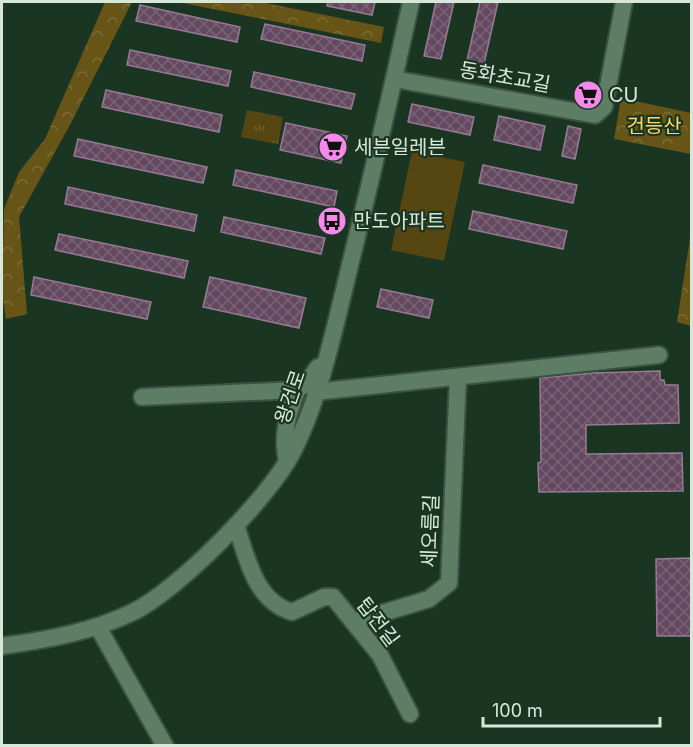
<svg xmlns="http://www.w3.org/2000/svg" width="693" height="747" viewBox="0 0 693 747" font-family="Inter,'Noto Sans KR',sans-serif">
	<style>
		.grass { fill: #564612 }
		.forest { fill: url(#forest-crowns) }
		.park { fill: url(#park-tufts) }
		.building { fill: url(#building-cross-hatch); stroke: #977a93; stroke-width: 1.5 }
		.lines { fill: none; stroke-linecap: round; stroke-linejoin: round }
		.minor-casing { stroke: #395241; stroke-width: 20 }
		.minor { stroke: #5e7d65; stroke-width: 16 }
		.labels { text-anchor: middle; stroke-width: 4.5; stroke-linejoin: round; paint-order: stroke }
		.street-label { font-size: 20px; fill: #d7e8da; stroke: #1a3622 }
		.poi-label { font-size: 20px; fill: #d7e8da; stroke: #1a3622; text-anchor: start }
		.park-label { font-size: 20px; fill: #fad76b; stroke: #1a3622 }
	</style>
	<defs>
		<pattern id="forest-crowns" width="20" height="18" patternUnits="userSpaceOnUse" patternTransform="scale(1.5)"><rect width="20" height="18" fill="#675417"/><path d="M2 6a3 3 0 1 1 6 0M12 15a3 3 0 1 1 6 0" fill="none" stroke="#7c6d38"/></pattern>
		<pattern id="park-tufts" width="24" height="20" patternUnits="userSpaceOnUse" patternTransform="scale(1.5)"><rect width="24" height="20" fill="#564612"/><path d="M3 7l-1-3M5 7V3M7 7l1-3M15 17l-1-3M17 17v-4M19 17l1-3" fill="none" stroke="#6e6134"/></pattern>
		<pattern id="building-cross-hatch" width="8" height="8" patternUnits="userSpaceOnUse" patternTransform="scale(1.5)"><rect width="8" height="8" fill="#644960"/><path d="M0 0l8 8M0 8l8-8" fill="none" stroke="#796376"/></pattern>
	</defs>
	<rect width="100%" height="100%" fill="#1a3622"/>
	<polygon class="grass" points="412,151 465,162 444,261 391,250"/>
	<g class="forest">
		<polygon points="105,2 132,2 71,123 19,217 27,314 6,319 2,292 4,209 19,172 45,139"/>
		<polygon points="178,2 261,2 384,27 381,43"/>
		<polygon points="621,98 691,113 691,154 614,139"/>
		<polygon points="691,232 692,325 691,326 677,322"/>
	</g>
	<polygon class="park" points="247,110 283,117 278,144 241,137"/>
	<g class="building">
		<polygon points="328,2 375,2 372,15 327,6"/>
		<polygon points="436,2 454,2 441,59 424,56"/>
		<polygon points="480,2 498,2 483,68 466,65"/>
		<polygon points="140,5 240,27 237,42 136,21"/>
		<polygon points="265,24 365,45 362,61 261,39"/>
		<polygon points="130,50 231,71 228,86 127,65"/>
		<polygon points="254,72 355,94 351,109 251,87"/>
		<polygon points="106,90 222,115 219,132 102,107"/>
		<polygon points="412,104 474,117 470,135 408,122"/>
		<polygon points="499,116 545,126 540,150 494,140"/>
		<polygon points="286,123 347,136 341,163 280,150"/>
		<polygon points="568,126 581,129 575,159 562,156"/>
		<polygon points="78,139 207,167 203,183 74,156"/>
		<polygon points="483,165 577,185 573,203 479,183"/>
		<polygon points="236,170 337,191 334,207 233,185"/>
		<polygon points="68,187 197,215 194,231 65,204"/>
		<polygon points="473,211 567,231 563,249 469,229"/>
		<polygon points="224,217 325,238 321,254 221,232"/>
		<polygon points="59,234 188,261 184,278 55,250"/>
		<polygon points="34,277 151,302 147,319 31,295"/>
		<polygon points="210,277 306,298 299,328 203,307"/>
		<polygon points="381,289 433,300 429,318 377,307"/>
		<polygon points="660,371 660,380 664,380 665,385 678,385 679,423 586,425 586,454 682,453 683,491 539,492 538,463 541,462 540,378 593,373"/>
		<polygon points="692,558 692,636 657,636 656,559"/>
	</g>
	<g class="lines">
		<g class="minor-casing">
			<g id="minor">
				<polyline points="394,79 595,115 604,107 624,2"/>
				<polyline points="315,392 659,355"/>
				<polyline points="142,397 297,390 307,383 318,367"/>
				<path d="M287,461C281,435 288,415 297,390"/>
				<path d="M236,525C247,558 255,601 292,612L324,597H333L380,655L410,714"/>
				<polyline points="353,622 429,599 449,583 458,377"/>
				<polyline points="98,627 165,746"/>
				<path d="M2,646C46,640 92,632 133,612C178,590 269,498 292,453C322,396 338,312 354,249C374,167 393,84 411,2"/>
			</g>
		</g>
		<use href="#minor" class="minor"/>
	</g>
	<defs>
		<g id="supermarket-disc" transform="scale(1.5)"><circle r="9.5" fill="#f788eb" stroke="#1a3622"/><path d="M-6-5.5h2.5l.6 2H6L4.5 2H-2.5L-4.4-4H-6ZM-1.5 3.2a1.3 1.3 0 1 0 .1 0ZM3 3.2a1.3 1.3 0 1 0 .1 0Z" fill="#111"/></g>
		<g id="bus-disc" transform="scale(1.5)"><circle r="9.5" fill="#f788eb" stroke="#1a3622"/><path d="M-5-6H5V4H4V6H2V4H-2V6H-4V4H-5ZM-3.5-4V0h7V-4ZM-3.5 1.2v1.5H-2V1.2ZM2 1.2v1.5H3.5V1.2Z" fill="#111"/></g>
	</defs>
	<g fill-rule="evenodd">
		<use href="#supermarket-disc" x="588" y="95"/>
		<use href="#supermarket-disc" x="333" y="147"/>
		<use href="#bus-disc" x="332" y="221"/>
	</g>
	<g class="labels">
		<g class="street-label">
			<text transform="translate(505 77) rotate(10)" y="7">동화초교길</text>
			<text transform="translate(290 397) rotate(-71)" y="7">왕건로</text>
			<text transform="translate(430 531) rotate(-88)" y="7">세오름길</text>
			<text transform="translate(378 622) rotate(53)" y="7">탑전길</text>
		</g>
		<g class="poi-label">
			<text x="609" y="102">CU</text>
			<text x="354" y="154">세븐일레븐</text>
			<text x="353" y="228">만도아파트</text>
		</g>
		<g class="park-label">
			<text x="654" y="133">건등산</text>
		</g>
	</g>
	<rect width="693" height="747" fill="none" stroke="#d7e8da" stroke-width="6"/>
	<path d="M483 717v9h177v-9" fill="none" stroke="#d7e8da" stroke-width="3"/>
	<text x="492" y="717" font-size="18" fill="#d7e8da" stroke="#1a3622" stroke-width="4.5" paint-order="stroke">100 m</text>
</svg>
